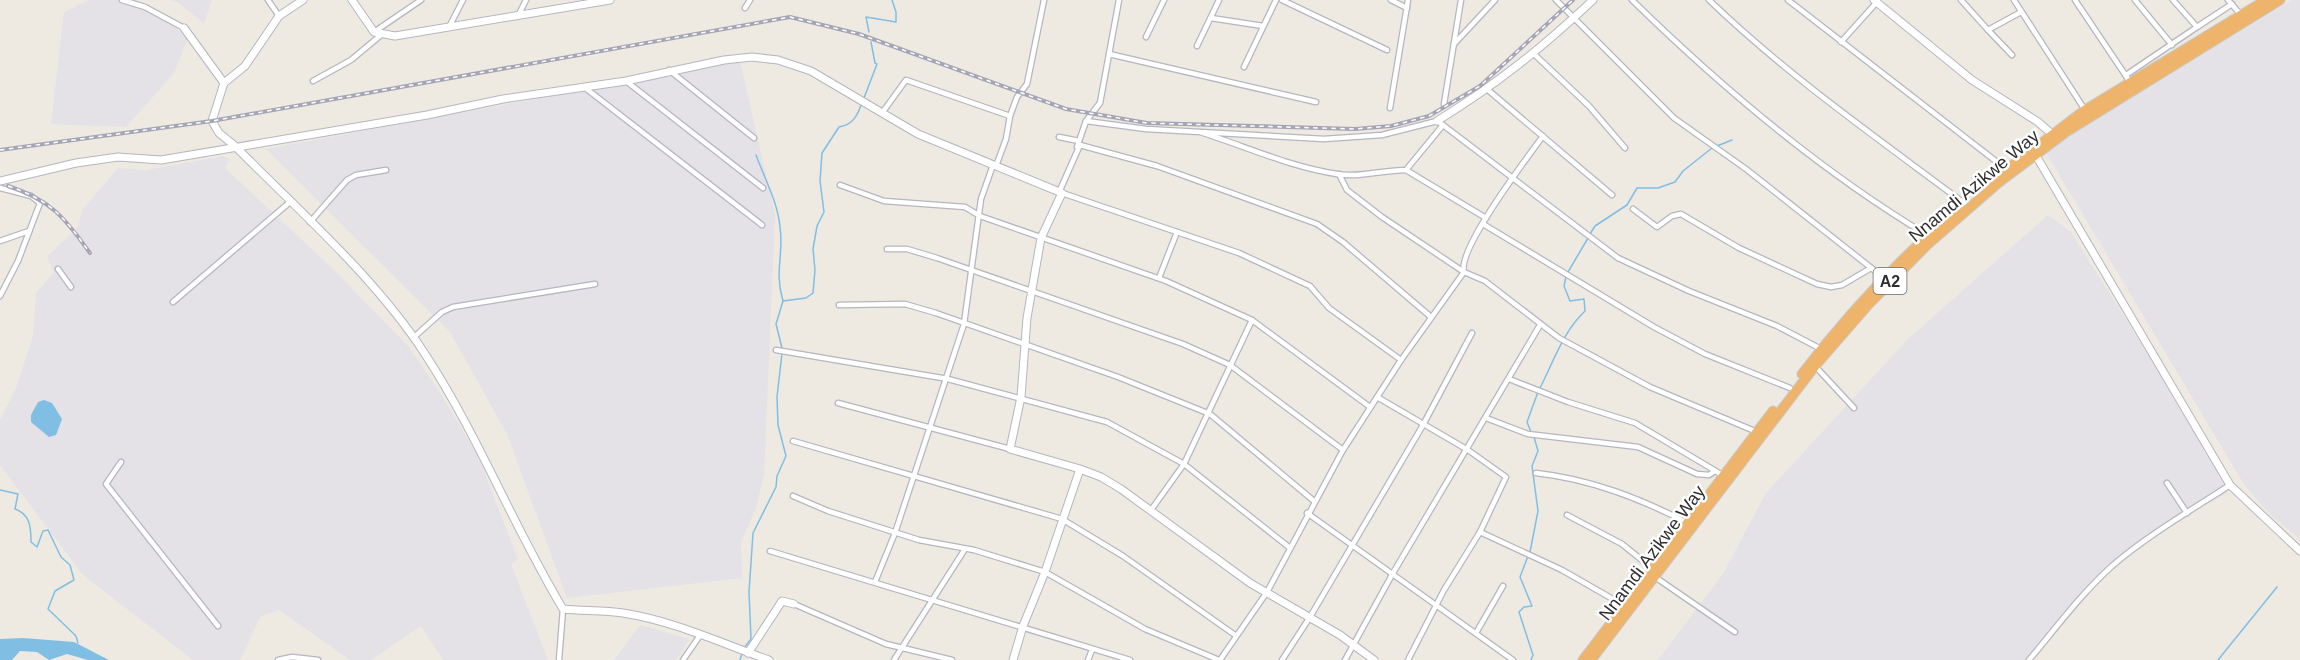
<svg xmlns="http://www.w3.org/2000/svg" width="2300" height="660" viewBox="0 0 2300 660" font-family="Arial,sans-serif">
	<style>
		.industrial { fill: #e4e1e7 }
		.water { fill: #81bee4 }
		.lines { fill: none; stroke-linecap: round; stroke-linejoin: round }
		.stream { stroke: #81bee4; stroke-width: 1.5 }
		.street-casing { stroke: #b5b6c0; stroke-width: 7 }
		.secondary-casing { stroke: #b5b6c0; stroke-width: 9 }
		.highway-casing { stroke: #c9c9c9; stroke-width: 11 }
		.street { stroke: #fff; stroke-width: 4.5 }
		.secondary { stroke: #fff; stroke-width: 7 }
		.highway { stroke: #efb46b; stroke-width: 9 }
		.rail-casing { stroke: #a5a5b6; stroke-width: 4 }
		.rail { stroke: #fff; stroke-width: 1.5; stroke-dasharray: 4.5; stroke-linecap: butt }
		.labels { text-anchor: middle; stroke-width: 5; stroke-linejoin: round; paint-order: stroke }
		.shield { fill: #fff; stroke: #6d6d6d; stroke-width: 1.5 }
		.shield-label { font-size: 16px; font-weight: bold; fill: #2e2e2e }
		.street-label { font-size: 18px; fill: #2e2e2e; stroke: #fff }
	</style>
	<rect width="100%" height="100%" fill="#eeeae2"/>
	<g class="industrial">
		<polygon points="89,0 124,0 148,5 188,38 174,73 126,127 51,124 64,12"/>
		<polygon points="171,0 212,0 204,23 177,2"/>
		<polygon points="2292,0 2300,0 2300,539 2273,517 2245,486 2045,151"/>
		<polygon points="740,61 775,215 764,475 756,508 741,542 742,578 567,598 507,434 450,332 266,149"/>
		<polygon points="224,156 230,160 225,168 333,269 408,346 437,388 478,456 518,559 511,564 548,660 443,660 421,626 371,660 350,660 279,610 261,616 240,660 193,660 83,575 0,465 0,420 16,388 33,336 36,293 54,272 47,257 78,227 82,210 118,168 146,170"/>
		<polygon points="2048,215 2071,232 2224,476 2227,493 2134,545 2103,569 2029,660 1658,660 1723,574 1766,493 1908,339"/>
		<polygon points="640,625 689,639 676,660 614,660"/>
	</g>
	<g class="water">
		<polygon points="44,400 52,403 62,419 56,435 49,437 31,422 31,415 38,402"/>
		<polygon points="23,638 74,642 109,660 88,660 67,654 49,660 37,652 20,651 12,660 0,660 0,639"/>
	</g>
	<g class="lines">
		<g class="stream">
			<polyline points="869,32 866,17 896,22 896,12 892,0"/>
			<polyline points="864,98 877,64 875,63 871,42"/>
			<polyline points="1717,146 1732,140"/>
			<path d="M756,155C764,177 778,203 780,227C784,256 774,271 783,301"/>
			<polyline points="1590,234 1595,226 1627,205 1637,188 1658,188 1675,182 1683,171 1712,148"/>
			<polyline points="1568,272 1588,238"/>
			<path d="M782,348L776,324L783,301L806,298L813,293L815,270L813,249L817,226L824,212L820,181L822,153L839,127C853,125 858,115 862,102"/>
			<path d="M1540,388C1554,361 1562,333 1585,311L1584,299L1570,301L1564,286L1566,277"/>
			<polyline points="1531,432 1527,422 1538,392"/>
			<path d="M0,490L18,494L15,509C30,514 31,527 31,542L37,547L43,531L48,530L61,557L70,565L74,580L55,591L48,609L76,636L78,643"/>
			<polyline points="1530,552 1538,511 1532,466 1538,451 1534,437"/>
			<polyline points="1528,556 1520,577 1532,606 1524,607 1519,612 1533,655 1531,660"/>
			<polyline points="744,648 751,639 749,592 753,533 776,487 777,476 786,456 778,425 777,397 782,353"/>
			<polyline points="740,660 742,653"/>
			<polyline points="2218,660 2277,587"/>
		</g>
		<g class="street-casing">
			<g id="street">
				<polyline points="122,0 145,7 184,28"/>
				<polyline points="268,0 279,16"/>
				<polyline points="1282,0 1387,50"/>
				<polyline points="1391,0 1407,8"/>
				<polyline points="1556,0 1674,118 1746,169 1884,278"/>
				<path d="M1632,0C1720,86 1822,172 1927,235"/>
				<path d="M1709,0C1787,75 1877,138 1964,203"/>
				<polyline points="1788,0 2006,169"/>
				<polyline points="1961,0 1988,30 2021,12"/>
				<polyline points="2014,0 2085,110"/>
				<polyline points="2075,0 2130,82"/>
				<polyline points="2135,0 2172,45"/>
				<polyline points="2173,0 2197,27 2232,4"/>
				<polyline points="2228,0 2241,15"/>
				<polyline points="745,8 750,0"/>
				<polyline points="518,16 526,0"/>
				<polyline points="1211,18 1263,26"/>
				<polyline points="449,27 463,0"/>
				<polyline points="1988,30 2012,55"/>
				<polyline points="374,32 421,0"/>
				<polyline points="1146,37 1164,0"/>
				<polyline points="1841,42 1877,2"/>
				<polyline points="1454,44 1495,0"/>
				<polyline points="1197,46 1219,0"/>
				<polyline points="1109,54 1316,102"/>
				<polyline points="1534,54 1589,106 1625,148"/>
				<polyline points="1244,67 1276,0"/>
				<polyline points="669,70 754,138"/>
				<polyline points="2126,75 2197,27"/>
				<polyline points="313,81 351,60 381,35"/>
				<polyline points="626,81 763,188"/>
				<polyline points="584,87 762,225"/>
				<polyline points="1488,90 1612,195"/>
				<polyline points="1444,104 1461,0"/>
				<polyline points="1390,108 1408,0"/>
				<polyline points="882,113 906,80 1010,116 1017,97 1027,84 1044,0"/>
				<polyline points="1086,121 1100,103 1119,0"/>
				<polyline points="1443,125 1618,258 1689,291 1777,326 1821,349"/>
				<polyline points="1059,137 1079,141"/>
				<path d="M1077,147L1086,121L1146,129L1324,139L1382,135L1437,121L1443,125L1406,170C1383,170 1359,178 1337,174C1290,167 1245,146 1200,132"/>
				<polyline points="996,166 1006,139 1010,116"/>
				<polyline points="1406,170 1486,218"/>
				<polyline points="1339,174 1347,190 1382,217 1464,272 1485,281 1559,338 1650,387 1757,432"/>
				<polyline points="840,185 884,201 965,207 980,216 1166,281 1252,320 1370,407"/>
				<polyline points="0,188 31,196 40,203 18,261 0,296"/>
				<polyline points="1060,190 1080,145 1157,166 1317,224 1343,242 1431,317"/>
				<polyline points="1062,193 1239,253 1310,286 1329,308 1401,360"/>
				<polyline points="1633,209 1657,227 1672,216 1681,214 1739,248 1817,284 1831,287 1842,285 1871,268"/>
				<polyline points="310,222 347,180 356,175 386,170"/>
				<polyline points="1483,224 1654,327 1705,354 1790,388"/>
				<polyline points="0,241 29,231"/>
				<polyline points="887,249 907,249 937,258 1183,344 1230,365 1343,450"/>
				<polyline points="58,269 71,287"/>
				<path d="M1464,272C1457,249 1527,158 1543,136"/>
				<polyline points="1159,278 1177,232"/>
				<polyline points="173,302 290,202"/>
				<polyline points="839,305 905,304 936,313 1118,377 1210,414 1314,501"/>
				<polyline points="413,338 442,312 453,307 595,284"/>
				<polyline points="776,350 948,379 1107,422 1184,464 1290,548"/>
				<polyline points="1815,366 1854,408"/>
				<polyline points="1509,379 1568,402 1635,423 1724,476"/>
				<polyline points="1377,397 1468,450 1506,477 1480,532 1444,590 1408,660"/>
				<polyline points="838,403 1010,449"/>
				<polyline points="1486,418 1528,434 1638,447 1697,474 1709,475 1715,471"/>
				<polyline points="793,441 1062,519 1123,556 1235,635"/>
				<polyline points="121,462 106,484 218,626"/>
				<path d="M1536,473C1590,479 1639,498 1688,523"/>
				<polyline points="2167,483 2187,513"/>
				<polyline points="793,496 828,511 919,540 974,550 1045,572 1145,629 1219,660"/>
				<polyline points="1151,510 1184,464 1252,320"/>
				<polyline points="1307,513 1513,660"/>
				<polyline points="1567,515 1622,544 1653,569"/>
				<polyline points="1480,532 1562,570 1625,606"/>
				<polyline points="770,551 1130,660"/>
				<polyline points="1655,577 1735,632"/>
				<polyline points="875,582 895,533 964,324 981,199 993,165"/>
				<polyline points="794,604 886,644 952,660"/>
				<polyline points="1476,633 1503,586"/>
				<polyline points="278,660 292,657 318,660"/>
				<polyline points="559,660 563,609"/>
				<polyline points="683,660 701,634"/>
				<polyline points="894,660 965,549"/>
				<polyline points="1088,660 1092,650"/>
				<polyline points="1220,660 1267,592 1343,450 1401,360 1464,272"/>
				<polyline points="1282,660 1310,617 1423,425 1472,333"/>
				<polyline points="1345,660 1393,573 1540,325"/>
				<path d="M2029,660C2056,628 2081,594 2112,566C2148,535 2190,511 2230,485"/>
			</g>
		</g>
		<g class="secondary-casing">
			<g id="secondary">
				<path d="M303,0L279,16L245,66L224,83L212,121L219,133L235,146C299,211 375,277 425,354C478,435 513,526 563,609C583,611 604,610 623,613C674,621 721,643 769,660"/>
				<polyline points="352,0 374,32 395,36 610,0"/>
				<polyline points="1874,0 1972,80 2038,122 2052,134"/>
				<polyline points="184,28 224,83"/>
				<path d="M1437,121C1497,84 1542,48 1593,0"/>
				<polyline points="2035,154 2230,485 2300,551"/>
				<polyline points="0,181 76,163 118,157 161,160 427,115 503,99 626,81 724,60 752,57 778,60 811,71 918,134 1062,193 1041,238 1027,318 1021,397 1010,449 1080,469"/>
				<polyline points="748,653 782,601 794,604"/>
				<polyline points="1013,660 1023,626 1045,572 1080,469 1101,477 1121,489 1250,583 1340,635 1374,660"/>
			</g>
		</g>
		<g class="highway-casing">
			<g id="highway">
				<polyline points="1993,180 2085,110 2266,0"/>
				<path d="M1802,374C1849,313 1900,258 1959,208"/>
				<polyline points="1583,660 1773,411"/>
				<polyline points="1591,660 1815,366 1868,305 1928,244 1998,183 2066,132 2280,0"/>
			</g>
		</g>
		<use href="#street" class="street"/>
		<use href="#secondary" class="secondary"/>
		<use href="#highway" class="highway"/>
		<g class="rail-casing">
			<g id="rail">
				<polyline points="0,150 212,121 790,17 859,34 1066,109 1147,123 1355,129 1391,126 1429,116 1480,86 1573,0"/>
				<path d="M8,186C51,200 65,218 90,253"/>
			</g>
		</g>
		<use href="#rail" class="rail"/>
	</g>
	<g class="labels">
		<rect class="shield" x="1873.5" y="268" width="33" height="26" rx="4.5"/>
		<g class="shield-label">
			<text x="1890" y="287">A2</text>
		</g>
		<g class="street-label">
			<text transform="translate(1974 186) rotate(-40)" y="6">Nnamdi Azikwe Way</text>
			<text transform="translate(1652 553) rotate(-53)" y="6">Nnamdi Azikwe Way</text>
		</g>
	</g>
</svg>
